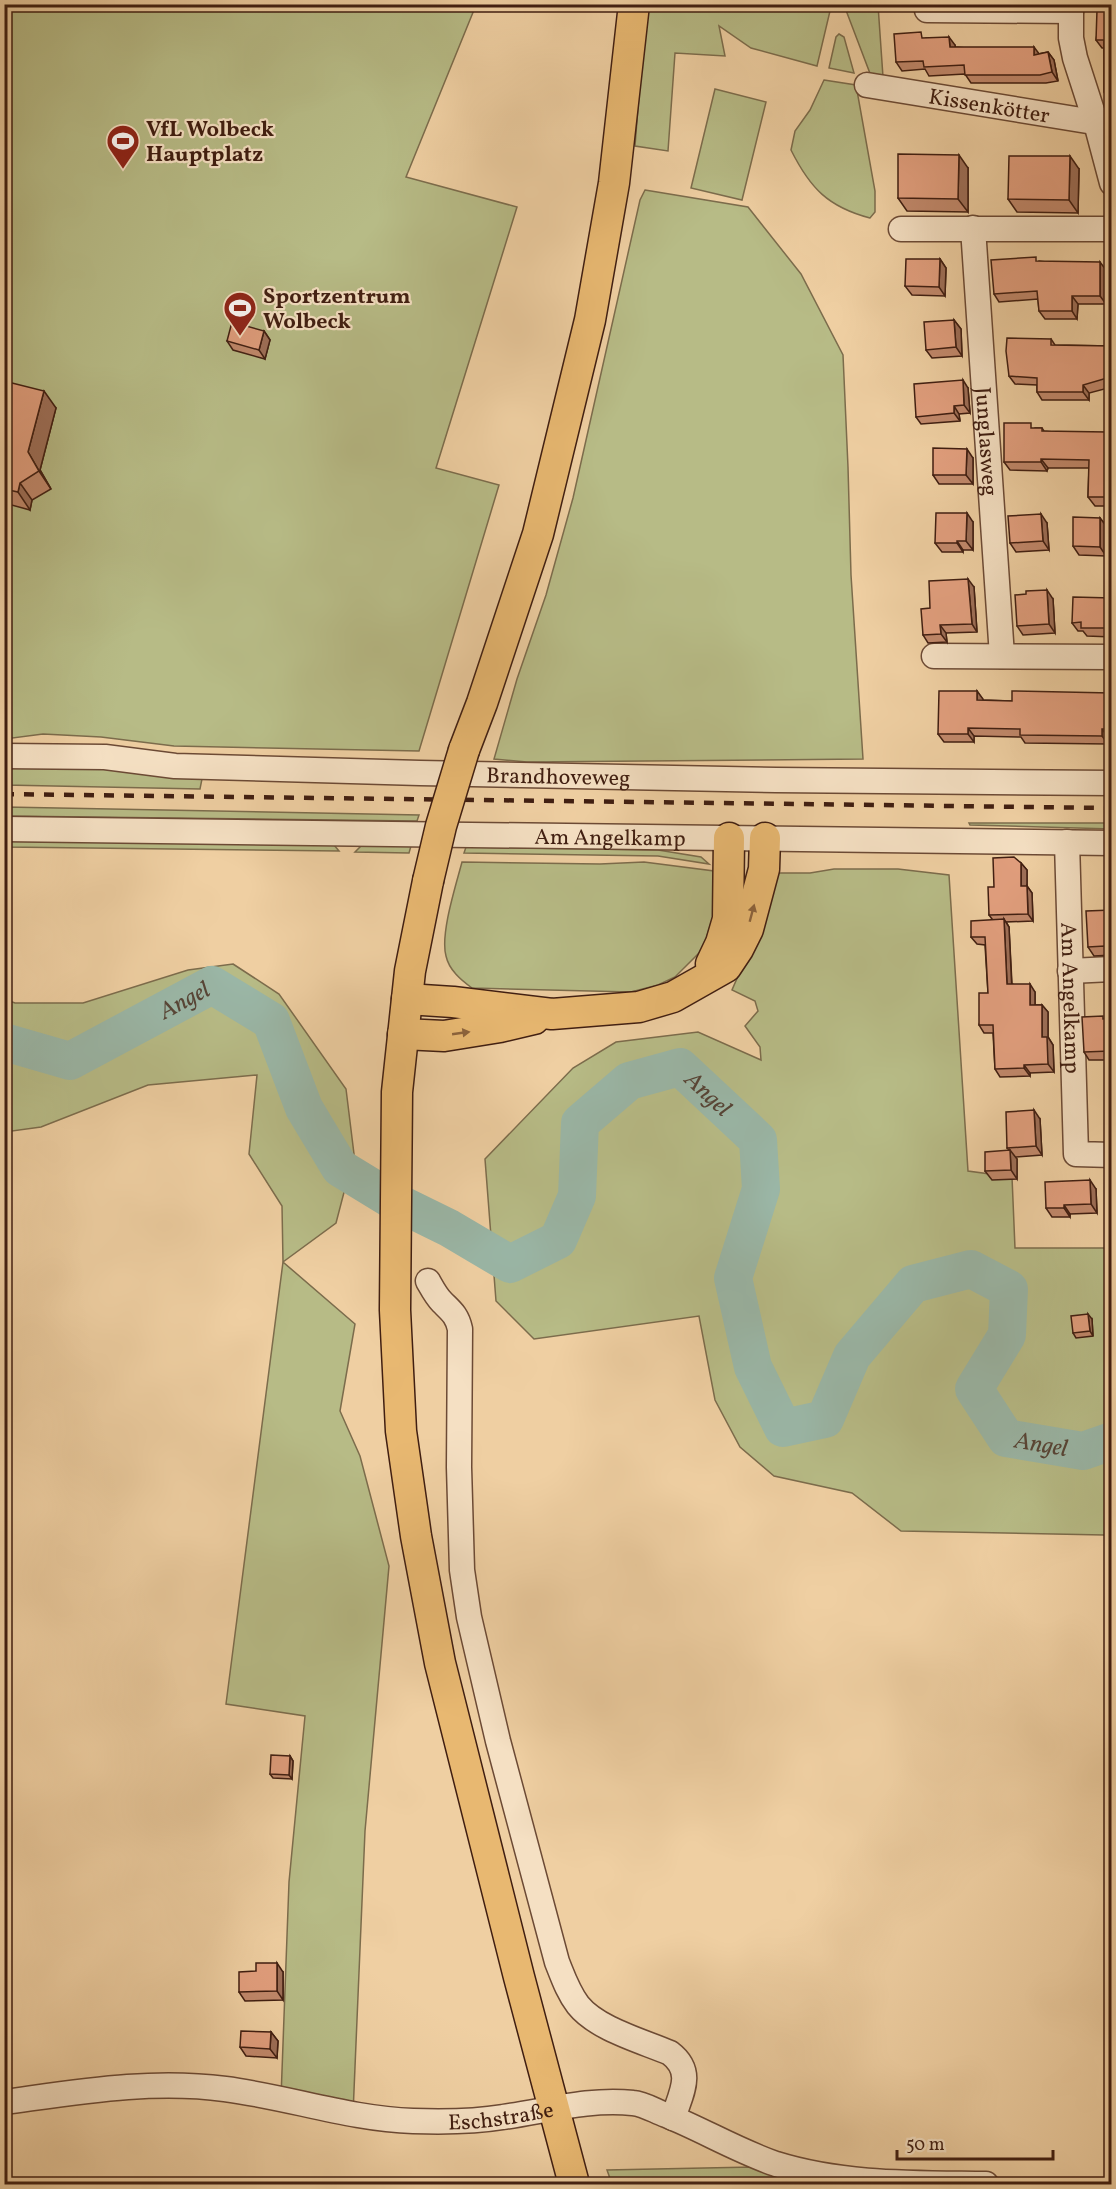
<svg xmlns="http://www.w3.org/2000/svg" width="1116" height="2189" viewBox="0 0 1116 2189" font-family="Vollkorn,serif">
	<style>
		.green { fill: #b7bb86; stroke: #7c6c4c; stroke-width: 1.5 }
		.lines { fill: none; stroke-linecap: round; stroke-linejoin: round }
		.river { stroke: #9ab6a6; stroke-width: 38 }
		.minor-casing { stroke: #6c4a35; stroke-width: 27 }
		.major-casing { stroke: #401e11; stroke-width: 33 }
		.minor { stroke: #f5e0c3; stroke-width: 24 }
		.major { stroke: #e8b871; stroke-width: 30 }
		.rail { stroke: #401e11; stroke-width: 4.5; stroke-dasharray: 10 10; stroke-linecap: butt }
		.major-bridge-casing { stroke: #401e11; stroke-width: 33; stroke-linecap: butt }
		.major-bridge { stroke: #e8b871; stroke-width: 30 }
		.wall { fill: #c2896c; stroke: #401e11; stroke-width: 1.5 }
		.shaded-wall { fill: #9e6f58; stroke: #401e11; stroke-width: 1.5 }
		.building { fill: #e29f7e; stroke: #401e11; stroke-width: 1.5 }
		.oneway { fill: #8c633c }
		.labels { text-anchor: middle; stroke-width: 4.5; stroke-linejoin: round; paint-order: stroke }
		.street-label { font-size: 22px; fill: #401e11; stroke: #f5e0c3 }
		.poi-label { font-size: 22px; font-weight: bold; fill: #401e11; stroke: #f5e0c3; text-anchor: start }
		.water-label { font-size: 24px; font-style: italic; fill: #564436; stroke: #f5e0c3 }
	</style>
	<rect width="100%" height="100%" fill="#efcfa2"/>
	<filter id="stains"><feTurbulence type="fractalNoise" baseFrequency=".00333" numOctaves="4"/><feColorMatrix values="0 0 0 0 .2 0 0 0 0 .09 0 0 0 0 .02 0 0 0 .5 -.17"/></filter>
	<radialGradient id="worn" r=".72"><stop offset=".6" stop-color="#630" stop-opacity="0"/><stop offset="1" stop-color="#630" stop-opacity=".3"/></radialGradient>
	<g class="green">
		<polygon points="4,5 476,5 406,177 517,207 436,468 499,485 419,751 174,746 101,737 43,734 5,739"/>
		<polygon points="646,5 829,5 830,11 817,66 751,48 719,26 725,56 675,53 668,151 635,146"/>
		<polygon points="844,5 878,5 883,77 871,76"/>
		<polygon points="839,34 844,37 854,73 829,68 836,37"/>
		<path d="M824,80L856,85L875,191V212L870,218C828,207 810,188 791,150L795,131L810,110Z"/>
		<polygon points="715,89 766,102 742,200 691,188"/>
		<polygon points="645,190 748,207 801,274 843,355 848,467 851,575 863,759 527,762 494,759 517,679 546,595 573,498 640,200"/>
		<polygon points="5,765 98,767 202,779 200,789 5,785"/>
		<polygon points="5,807 419,815 417,821 5,816"/>
		<polygon points="969,823 1111,823 1112,829 970,825"/>
		<polygon points="5,841 334,845 339,851 5,847"/>
		<polygon points="362,845 411,846 409,853 355,852"/>
		<polygon points="466,847 658,850 701,857 709,864 658,856 464,853"/>
		<path d="M462,862L600,864L644,862L714,871L715,910L703,949L675,977L658,985L631,992L472,988C461,980 449,970 446,956C440,934 456,885 462,862Z"/>
		<polygon points="834,869 898,869 949,875 968,1171 1012,1177 1015,1248 1111,1248 1111,1537 1104,1535 901,1531 852,1493 774,1476 740,1447 715,1400 699,1316 534,1339 496,1301 485,1159 573,1068 616,1042 698,1032 761,1060 760,1047 745,1026 758,1011 755,1001 732,990 762,921 772,873 810,873"/>
		<polygon points="233,964 279,994 346,1089 354,1154 336,1223 283,1262 355,1324 340,1411 360,1456 389,1566 365,1831 353,2114 281,2098 289,1882 305,1716 226,1704 283,1262 282,1206 249,1154 257,1075 148,1085 41,1127 5,1132 4,999 15,1003 83,1003 188,970"/>
		<polygon points="753,2167 840,2184 612,2184 607,2170"/>
	</g>
	<g class="lines">
		<path class="river" id="s1" d="M4,1042L70,1061L212,985L271,1021L304,1108L340,1168L394,1201L449,1228L510,1264L558,1240L577,1196L580,1123L629,1081L680,1067L758,1140L761,1189L733,1278L753,1367L783,1428L825,1419L852,1356L913,1284L971,1269L1009,1289L1007,1335L974,1389L1006,1438L1083,1451L1112,1441"/>
		<g class="minor-casing">
			<g id="minor">
				<polyline points="1071,4 1071,38 1075,58 1096,123 1112,183"/>
				<polyline points="927,10 1071,11"/>
				<path id="s2" d="M867,85L1112,125"/>
				<path id="s3" d="M973,228L1002,656"/>
				<polyline points="901,229 1112,229"/>
				<polyline points="934,656 1112,657"/>
				<path id="s4" d="M4,756L105,757L175,766L420,773L776,780L1112,783"/>
				<path id="s5" d="M4,829L1112,843"/>
				<path id="s6" d="M1067,842L1076,1154L1112,1155"/>
				<polyline points="1070,971 1112,969"/>
				<path d="M428,1281C432,1288 436,1296 442,1302C451,1311 457,1315 460,1329L459,1467L462,1570L469,1617L498,1741L557,1962C563,1977 568,1992 578,2005C597,2029 642,2041 670,2053C695,2072 681,2093 673,2118"/>
				<path id="s7" d="M4,2102C78,2092 151,2079 225,2089C288,2097 350,2119 413,2121C443,2122 473,2122 503,2117C546,2111 590,2098 633,2103C644,2104 655,2111 666,2115C703,2130 738,2151 776,2164C843,2185 916,2183 986,2184"/>
			</g>
		</g>
		<g class="major-casing">
			<g id="major">
				<polyline points="464,750 482,703 538,534 590,320 614,183 634,4"/>
				<polyline points="428,881 410,971 397,1092 395,1310 401,1431 416,1536 440,1663 519,1977 574,2184"/>
				<polyline points="711,964 721,943 728,919 729,838"/>
				<polyline points="407,999 453,1002 552,1014 639,1007 673,997 726,967 738,949 748,929 764,869 765,838"/>
				<polyline points="403,1034 444,1036 500,1027 534,1019"/>
			</g>
		</g>
		<use href="#minor" class="minor"/>
		<use href="#major" class="major"/>
		<polyline class="rail" points="4,794 1112,808"/>
		<g class="major-bridge-casing">
			<polyline id="major-bridge" points="428,881 441,826 464,750"/>
		</g>
		<use href="#major-bridge" class="major-bridge"/>
	</g>
	<g class="wall">
		<polygon points="1112,4 1112,105 1107,98 1104,48 1102,48 1096,40 1101,10"/>
		<polygon points="926,38 955,45 955,47 1038,54 1048,52 1054,60 1058,81 1046,83 971,83 965,74 929,76 925,69 902,71 896,62"/>
		<polygon points="968,168 968,212 907,211 898,198"/>
		<polygon points="1079,169 1078,213 1017,212 1008,199"/>
		<polygon points="940,259 946,268 945,296 912,295 905,286"/>
		<polygon points="1039,261 1106,270 1106,304 1078,304 1077,319 1045,319 1039,311 1038,299 999,302 994,294"/>
		<polygon points="954,320 961,329 962,356 932,358 926,350"/>
		<polygon points="264,331 270,340 265,359 233,350 227,341"/>
		<polygon points="1051,339 1055,345 1112,346 1112,387 1089,393 1089,400 1042,400 1037,392 1037,385 1015,384 1009,376"/>
		<polygon points="4,381 56,408 40,470 51,489 32,500 30,510 4,503"/>
		<polygon points="968,388 970,413 959,414 960,421 921,424 916,417"/>
		<polygon points="1035,428 1042,428 1044,431 1112,438 1112,506 1095,506 1088,497 1089,468 1048,468 1047,471 1010,470 1004,462"/>
		<polygon points="973,458 973,484 939,484 933,475"/>
		<polygon points="1100,518 1107,527 1106,556 1079,555 1073,546"/>
		<polygon points="973,522 973,550 963,550 963,552 942,552 935,543"/>
		<polygon points="1047,523 1049,550 1016,552 1010,543"/>
		<polygon points="974,587 977,632 946,633 947,642 928,643 923,635 930,608"/>
		<polygon points="1112,598 1112,637 1087,636 1083,631 1078,631 1072,623"/>
		<polygon points="1053,599 1055,633 1023,635 1017,626"/>
		<polygon points="977,691 983,700 1012,701 1111,693 1112,737 1108,737 1108,744 1025,743 1021,737 974,736 974,742 944,742 938,734"/>
		<polygon points="1021,863 1027,870 1027,886 1032,893 1033,921 1006,922 1009,927 1012,984 1035,992 1035,1005 1042,1005 1048,1012 1048,1037 1053,1045 1054,1072 1030,1073 1030,1076 1000,1077 995,1069 993,1033 984,1033 979,1025 988,993 985,945 977,944 971,937 992,919 989,915 994,887"/>
		<polygon points="1112,910 1112,955 1094,956 1088,947"/>
		<polygon points="1112,1018 1110,1060 1089,1060 1084,1052 1105,1019"/>
		<polygon points="1040,1119 1042,1155 1015,1157 1017,1159 1017,1179 992,1180 985,1171 1009,1150 1007,1148"/>
		<polygon points="1096,1189 1097,1213 1070,1214 1070,1217 1052,1217 1046,1208"/>
		<polygon points="1092,1319 1093,1336 1076,1338 1073,1333"/>
		<polygon points="290,1756 293,1761 292,1779 273,1778 270,1774"/>
		<polygon points="283,1972 283,2000 245,2001 239,1992"/>
		<polygon points="271,2032 278,2041 277,2058 246,2056 240,2047"/>
	</g>
	<g class="shaded-wall">
		<polygon points="949,37 955,45 956,56 950,47"/>
		<polygon points="1034,47 1040,55 1034,55"/>
		<polygon points="1048,52 1054,60 1058,81 1052,72"/>
		<polygon points="959,155 968,168 968,212 958,199"/>
		<polygon points="1070,156 1079,169 1078,213 1069,200"/>
		<polygon points="940,259 946,268 945,296 939,287"/>
		<polygon points="1100,262 1106,270 1106,304 1100,296"/>
		<polygon points="1072,296 1078,304 1077,319 1072,311"/>
		<polygon points="954,320 961,329 962,356 956,347"/>
		<polygon points="264,331 270,340 265,359 259,350"/>
		<polygon points="963,380 968,388 970,413 964,405"/>
		<polygon points="1083,385 1089,393 1089,400 1083,392"/>
		<polygon points="44,391 56,408 40,470 51,489 39,471 28,452"/>
		<polygon points="954,406 959,414 960,421 954,413"/>
		<polygon points="1107,432 1112,438 1112,476 1107,469"/>
		<polygon points="967,449 973,458 973,484 966,475"/>
		<polygon points="1041,459 1048,468 1047,471 1041,462"/>
		<polygon points="20,483 32,500 30,510 18,492"/>
		<polygon points="967,513 973,522 973,550 966,541"/>
		<polygon points="1041,514 1047,523 1049,550 1043,541"/>
		<polygon points="1100,518 1107,527 1106,556 1100,547"/>
		<polygon points="957,541 963,550 963,552 957,543"/>
		<polygon points="968,579 974,587 977,632 972,624"/>
		<polygon points="1047,590 1053,599 1055,633 1049,624"/>
		<polygon points="940,625 946,633 947,642 941,634"/>
		<polygon points="977,691 983,699 983,708 977,700"/>
		<polygon points="968,728 974,736 974,742 968,734"/>
		<polygon points="1102,729 1108,737 1108,744 1102,736"/>
		<polygon points="1021,863 1027,870 1027,894 1021,886"/>
		<polygon points="1027,886 1032,893 1033,921 1028,914"/>
		<polygon points="1004,919 1009,927 1012,992 1007,984"/>
		<polygon points="1030,984 1035,992 1035,1013 1030,1005"/>
		<polygon points="1042,1005 1048,1012 1048,1037 1053,1045 1054,1072 1048,1064 1042,1037"/>
		<polygon points="1024,1065 1030,1073 1030,1076 1024,1068"/>
		<polygon points="1034,1110 1040,1119 1042,1155 1036,1146"/>
		<polygon points="1010,1150 1017,1159 1017,1179 1011,1170"/>
		<polygon points="1090,1180 1096,1189 1097,1213 1091,1204"/>
		<polygon points="1064,1205 1070,1214 1070,1217 1064,1208"/>
		<polygon points="1088,1314 1092,1319 1093,1336 1090,1331"/>
		<polygon points="290,1756 293,1761 292,1779 289,1775"/>
		<polygon points="277,1963 283,1972 283,2000 277,1991"/>
		<polygon points="271,2032 278,2041 277,2058 270,2049"/>
	</g>
	<g class="building">
		<polygon points="1102,4 1112,4 1112,99 1107,98 1104,92 1104,40 1096,40 1097,10 1101,10"/>
		<polygon points="921,32 922,38 949,37 950,47 1034,47 1034,55 1048,52 1052,72 1040,75 965,75 964,65 924,67 923,61 896,62 894,34"/>
		<polygon points="898,154 959,155 958,199 898,198"/>
		<polygon points="1009,156 1070,156 1069,200 1008,199"/>
		<polygon points="1036,257 1036,261 1100,262 1100,296 1072,296 1072,311 1039,311 1037,291 994,294 991,260"/>
		<polygon points="906,259 940,259 939,287 905,286"/>
		<polygon points="954,320 956,347 926,350 924,322"/>
		<polygon points="232,322 264,331 259,350 227,341"/>
		<polygon points="1007,338 1051,339 1051,345 1112,346 1112,378 1107,378 1083,385 1083,392 1037,392 1037,378 1009,376 1006,351"/>
		<polygon points="963,380 964,405 954,406 954,413 916,417 914,384"/>
		<polygon points="4,381 44,391 28,452 39,471 20,483 18,492 4,489"/>
		<polygon points="1004,423 1031,423 1031,428 1042,428 1042,431 1107,432 1107,469 1112,470 1112,497 1088,497 1089,460 1041,459 1041,462 1004,462"/>
		<polygon points="933,448 967,449 966,475 933,475"/>
		<polygon points="936,513 967,513 966,541 957,541 957,543 935,543"/>
		<polygon points="1041,514 1043,541 1010,543 1008,516"/>
		<polygon points="1073,517 1100,518 1100,547 1073,546"/>
		<polygon points="968,579 972,624 940,625 941,634 923,635 921,609 930,608 929,581"/>
		<polygon points="1047,590 1049,624 1017,626 1015,595 1026,594 1026,591"/>
		<polygon points="1073,597 1112,598 1112,628 1081,628 1081,622 1072,623"/>
		<polygon points="939,691 977,691 977,700 1012,701 1012,691 1111,693 1112,729 1102,729 1102,736 1020,735 1020,729 968,728 968,734 938,734"/>
		<polygon points="1014,857 1021,863 1021,886 1027,886 1028,914 989,915 988,887 994,887 993,858"/>
		<polygon points="1112,910 1112,948 1105,946 1088,947 1086,911"/>
		<polygon points="1004,919 1007,984 1030,984 1030,1005 1042,1005 1042,1037 1047,1037 1048,1064 1024,1065 1024,1068 995,1069 993,1025 979,1025 979,993 988,993 985,937 971,937 971,921"/>
		<polygon points="1103,1016 1103,1019 1112,1018 1112,1111 1110,1051 1084,1052 1082,1017"/>
		<polygon points="1034,1110 1036,1146 1007,1148 1006,1112"/>
		<polygon points="1010,1150 1011,1170 985,1171 985,1152"/>
		<polygon points="1090,1180 1091,1204 1064,1205 1064,1208 1046,1208 1045,1182"/>
		<polygon points="1088,1314 1090,1331 1073,1333 1071,1316"/>
		<polygon points="271,1755 290,1756 289,1775 270,1774"/>
		<polygon points="256,1963 277,1963 277,1991 239,1992 239,1972 256,1971"/>
		<polygon points="241,2031 271,2032 270,2049 240,2047"/>
	</g>
	<defs><path id="oneway-solid" d="M-6-.8H1V-3.2L6.5 0L1 3.2V.8H-6Z" transform="scale(1.5)"/></defs>
	<g class="oneway">
		<use href="#oneway-solid" transform="translate(752 913) rotate(-75)"/>
		<use href="#oneway-solid" transform="translate(461 1033) rotate(-8)"/>
	</g>
	<defs>
		<g id="stadium-pin" transform="scale(1.725)"><path d="M0 17L-7.5 6A9.5 9.5 0 1 1 7.5 6Z" fill="#8f2418" stroke="#f5e0c3"/><path d="M0-5a6.5 5 0 1 0 0 10a6.5 5 0 1 0 0-10ZM-3.5-1.8h7v3.6h-7Z" fill="#fff"/></g>
	</defs>
	<g fill-rule="evenodd">
		<use href="#stadium-pin" x="123" y="141"/>
		<use href="#stadium-pin" x="240" y="308"/>
	</g>
	<g class="labels">
		<g class="street-label">
			<text dy="8" stroke="none"><textPath href="#s2" startOffset="124">Kissenkötter</textPath></text>
			<text dy="8" stroke="none"><textPath href="#s3" startOffset="214">Junglasweg</textPath></text>
			<text dy="8" stroke="none"><textPath href="#s4" startOffset="555">Brandhoveweg</textPath></text>
			<text dy="8" stroke="none"><textPath href="#s5" startOffset="606">Am Angelkamp</textPath></text>
			<text dy="8" stroke="none"><textPath href="#s6" startOffset="156">Am Angelkamp</textPath></text>
			<text dy="8" stroke="none"><textPath href="#s7" startOffset="501">Eschstraße</textPath></text>
		</g>
		<g class="poi-label">
			<text x="146" y="136">VfL Wolbeck<tspan x="146" dy="25">Hauptplatz</tspan></text>
			<text x="263" y="303">Sportzentrum<tspan x="263" dy="25">Wolbeck</tspan></text>
		</g>
		<g class="water-label">
			<text dy="8" stroke="none"><textPath href="#s1" startOffset="198">Angel</textPath></text>
			<text dy="8" stroke="none"><textPath href="#s1" startOffset="988">Angel</textPath></text>
			<text dy="8" stroke="none"><textPath href="#s1" startOffset="1870">Angel</textPath></text>
		</g>
	</g>
	<rect width="1116" height="2189" fill="none" stroke="#efcfa2" stroke-width="24"/>
	<rect x="6" y="6" width="1104" height="2177" fill="none" stroke="#401e11" stroke-width="3"/>
	<rect x="12" y="12" width="1092" height="2165" fill="none" stroke="#401e11" stroke-width="1.5"/>
	<path d="M897 2150v9h156v-9" fill="none" stroke="#401e11" stroke-width="3"/>
	<text x="906" y="2150" font-size="18" fill="#401e11" stroke="#f5e0c3" stroke-width="4.5" paint-order="stroke">50 m</text>
	<rect width="100%" height="100%" filter="url(#stains)"/>
	<rect width="100%" height="100%" fill="url(#worn)"/>
</svg>
